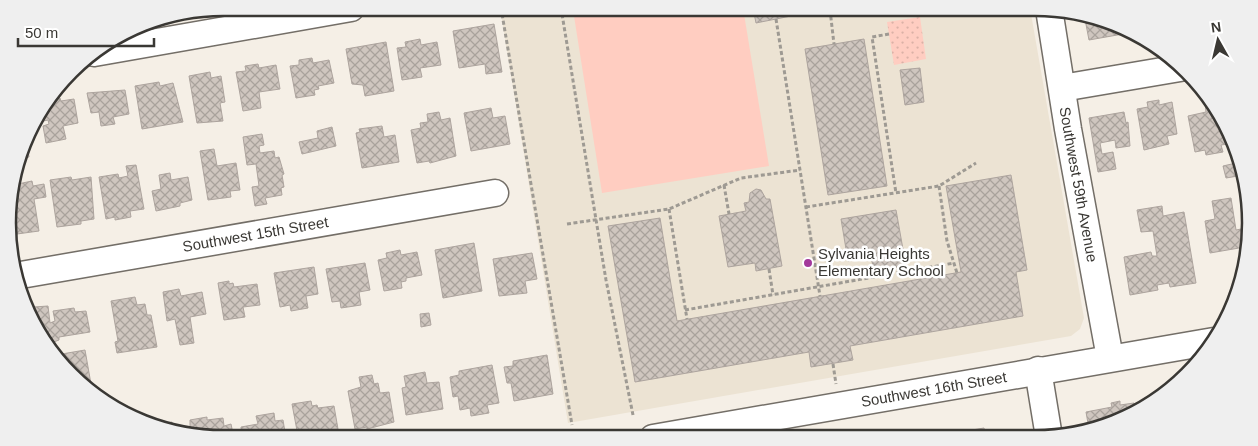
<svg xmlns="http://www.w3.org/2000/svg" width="1258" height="446" viewBox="0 0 1258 446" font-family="Helvetica,sans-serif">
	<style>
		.built { fill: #ece3d3 }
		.green { fill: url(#green-dots) }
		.pitch { fill: #ffcdc1 }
		.building { fill: url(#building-cross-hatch); stroke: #ada49e }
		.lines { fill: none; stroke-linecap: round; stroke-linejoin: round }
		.minor-casing { stroke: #736e67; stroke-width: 29 }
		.path { stroke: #9e9a93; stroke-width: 3; stroke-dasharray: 4 2.5; stroke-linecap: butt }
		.minor { stroke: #fff; stroke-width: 26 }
		.poi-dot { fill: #a3399b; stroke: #fff; stroke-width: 2 }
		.labels { text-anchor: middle; stroke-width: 5; stroke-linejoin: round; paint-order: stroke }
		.street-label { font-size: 15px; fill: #3a3834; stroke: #fff }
		.poi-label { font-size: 15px; fill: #3a3834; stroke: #fff; text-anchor: start }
		.rim { fill: none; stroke: #3a3834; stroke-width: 2.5 }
	</style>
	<defs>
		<pattern id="green-dots" width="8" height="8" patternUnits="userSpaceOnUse" patternTransform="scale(1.25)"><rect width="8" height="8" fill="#ffcdc1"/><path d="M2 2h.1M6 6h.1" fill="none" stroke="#dbb1a6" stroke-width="1.8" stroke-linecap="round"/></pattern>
		<pattern id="building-cross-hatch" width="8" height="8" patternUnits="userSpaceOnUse" patternTransform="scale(1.25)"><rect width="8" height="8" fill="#cfc6bf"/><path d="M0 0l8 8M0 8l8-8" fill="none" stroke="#a9a29c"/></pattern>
	</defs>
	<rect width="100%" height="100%" fill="#f5efe6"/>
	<polygon class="built" points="500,8 1030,8 1084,318 1080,329 1071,336 1042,341 568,423"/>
	<polygon class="green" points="920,17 926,59 894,65 887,22"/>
	<g class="pitch">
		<polygon points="626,8 743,8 769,166 602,193 574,16"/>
		<polygon points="791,8 841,8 793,17"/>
	</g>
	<g class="building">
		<polygon points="753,8 789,8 791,16 756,23"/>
		<polygon points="1084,14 1122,30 1123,34 1089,40"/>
		<polygon points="494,24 502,72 486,74 485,64 459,68 453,31"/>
		<polygon points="420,39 421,45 437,42 441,65 420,68 422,77 402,80 397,48 406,47 405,42"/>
		<polygon points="864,39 887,186 828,195 805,49"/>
		<polygon points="386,42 394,91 365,96 363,85 352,84 346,49"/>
		<polygon points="312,58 313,63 329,60 334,83 318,86 319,89 314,90 315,95 296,98 290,66 299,65 299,60"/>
		<polygon points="258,64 259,68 276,65 280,89 259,92 261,108 243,111 236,72 246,71 245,66"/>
		<polygon points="920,68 924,102 905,105 900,70"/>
		<polygon points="210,72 211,78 221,76 225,102 220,103 223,121 197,123 189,76"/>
		<polygon points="159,82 160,86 173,83 183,122 142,129 135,86"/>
		<polygon points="125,90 129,114 113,117 115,124 101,126 99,112 91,113 87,93"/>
		<polygon points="60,98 61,101 74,99 78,123 63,126 66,139 46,143 43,126 49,124 48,120 39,122 38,117 51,99"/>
		<polygon points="1159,100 1159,105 1172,102 1177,134 1167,136 1169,144 1144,150 1137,109 1148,107 1147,102"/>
		<polygon points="1210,102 1221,115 1228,144 1221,145 1223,152 1206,155 1205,150 1195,152 1188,116 1206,112 1205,103"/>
		<polygon points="491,108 493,118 505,116 510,144 471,151 464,113"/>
		<polygon points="439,112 441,120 450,118 456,156 430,163 429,161 417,163 411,130 421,128 420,123 428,122 427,114"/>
		<polygon points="1124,112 1126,123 1128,122 1130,146 1116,148 1115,140 1100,143 1102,154 1113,152 1116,169 1098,172 1089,118"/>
		<polygon points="382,126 384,137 395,135 399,162 362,168 356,133 360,132 359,129"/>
		<polygon points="332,127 336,146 302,154 299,142 318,138 317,131"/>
		<polygon points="262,134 264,145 259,146 260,153 274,151 275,158 279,157 284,174 282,175 284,187 281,188 282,195 265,198 267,204 255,206 252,187 259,186 256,164 247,165 243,137"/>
		<polygon points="26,139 29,157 20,159"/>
		<polygon points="214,149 217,166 236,163 240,190 230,191 231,197 208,200 200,151"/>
		<polygon points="1236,163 1238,176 1226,178 1223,166"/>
		<polygon points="136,165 144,209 130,211 131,217 115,220 115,217 106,219 99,177 118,174 119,178 128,176 126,166"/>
		<polygon points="170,173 171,180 188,177 192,200 180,203 180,206 156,211 152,191 161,189 159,175"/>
		<polygon points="1011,175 1027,270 1016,272 1023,316 850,346 853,360 811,367 809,352 635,382 608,226 660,218 677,321 961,272 946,186"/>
		<polygon points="71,177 72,180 91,177 94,219 81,221 81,224 57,227 50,180"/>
		<polygon points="32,181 33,186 44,184 45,190 46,197 34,199 39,231 17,234 16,228 13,229 13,226 12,223 15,222 9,195 13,185"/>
		<polygon points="756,189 761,190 766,199 770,199 782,266 756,271 755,263 728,267 719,216 746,211 744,203 749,202 750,193"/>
		<polygon points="1231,198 1236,230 1246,228 1245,247 1210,253 1205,221 1215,219 1212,201"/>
		<polygon points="1162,206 1163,216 1184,212 1196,283 1170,287 1169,283 1157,285 1158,290 1130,295 1124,257 1151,252 1152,256 1157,256 1153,231 1141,232 1137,210"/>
		<polygon points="896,210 906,266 874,271 871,257 848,261 841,219"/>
		<polygon points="474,243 482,291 443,298 435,250"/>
		<polygon points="400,250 401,255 417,252 422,275 406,278 406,281 401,282 402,288 384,291 378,260 387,258 386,253"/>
		<polygon points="532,253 537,279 525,281 527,293 499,296 493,259"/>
		<polygon points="365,263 370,290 359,292 361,305 341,308 340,301 332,302 326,269"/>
		<polygon points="314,267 318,294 306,296 308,308 291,311 290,305 280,307 274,273"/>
		<polygon points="229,281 229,284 233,283 234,287 257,284 260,305 243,307 245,317 224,320 218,283"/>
		<polygon points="179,289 181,296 202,292 206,314 190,317 194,343 180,345 175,319 167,321 163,292"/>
		<polygon points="135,297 137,305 145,304 147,315 151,315 157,347 117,353 115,342 118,341 111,301"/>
		<polygon points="48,306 50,323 55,321 53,311 74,308 75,312 86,311 90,332 59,337 59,340 46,345 38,330 34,307"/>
		<polygon points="429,313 431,325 421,327 420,314"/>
		<polygon points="85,350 91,384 86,385 56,355"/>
		<polygon points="547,355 553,394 514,401 511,383 507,383 504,367 513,366 513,361"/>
		<polygon points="492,365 499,403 487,405 489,413 471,416 470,408 460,410 458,396 453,397 450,377 459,375 459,371"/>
		<polygon points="425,372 427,383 439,382 443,409 406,415 402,388 406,387 404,376"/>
		<polygon points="372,375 374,384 378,383 380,393 389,392 394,422 367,429 367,427 355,429 348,391 361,387 359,377"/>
		<polygon points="311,401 312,406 317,405 318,408 334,406 338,429 321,432 321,437 312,438 307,438 306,434 298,436 292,404"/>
		<polygon points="1120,401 1120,405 1134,403 1136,413 1089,429 1086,412 1112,407 1111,403"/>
		<polygon points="274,413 275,421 283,420 286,438 242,438 241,427 258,424 256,416"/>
		<polygon points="207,417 207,420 223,418 224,426 231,424 234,438 190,434 190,420"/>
		<polygon points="172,422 174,432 155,425"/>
		<polygon points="984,428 986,437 973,437 972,430"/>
		<polygon points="1013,431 1014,437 1000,437 1000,434"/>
	</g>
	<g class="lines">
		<g class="minor-casing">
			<g id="minor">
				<path id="s1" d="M1049,9L1068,129L1110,358"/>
				<polyline points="94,53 351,8"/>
				<polyline points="1062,88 1180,68"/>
				<path id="s2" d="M15,276L495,193"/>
				<polyline points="1038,370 1049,437"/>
				<path id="s3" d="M653,438L1214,341"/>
			</g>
		</g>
		<g class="path">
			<polyline points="501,8 572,425"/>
			<polyline points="561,8 606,280 633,415"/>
			<polyline points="830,10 834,44"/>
			<polyline points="776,19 820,296"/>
			<polyline points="889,34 872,37 896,193"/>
			<polyline points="724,185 729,214"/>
			<polyline points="939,186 947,241 957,273"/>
			<polyline points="806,207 939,186 976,163"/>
			<polyline points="669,209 687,319"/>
			<polyline points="567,224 669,209 741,178 800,170"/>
			<polyline points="769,269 773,295"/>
			<polyline points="685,310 954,263"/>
			<polyline points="833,364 836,384"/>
		</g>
		<use href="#minor" class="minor"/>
	</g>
	<circle class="poi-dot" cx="808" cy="263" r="5"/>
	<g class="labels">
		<g class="street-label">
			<text dy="5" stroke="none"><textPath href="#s1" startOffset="178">Southwest 59th Avenue</textPath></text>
			<text dy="5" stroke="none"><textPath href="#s2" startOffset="244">Southwest 15th Street</textPath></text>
			<text dy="5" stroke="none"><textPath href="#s3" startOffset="285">Southwest 16th Street</textPath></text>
		</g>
		<g class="poi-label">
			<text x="818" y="259">Sylvania Heights<tspan x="818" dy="17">Elementary School</tspan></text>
		</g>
	</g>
	<path d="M0 0H1258V446H0ZM223 16H1035A207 207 0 0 1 1242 223V223A207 207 0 0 1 1035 430H223A207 207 0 0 1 16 223V223A207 207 0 0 1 223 16Z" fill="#efefef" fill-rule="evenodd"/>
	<path class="rim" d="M223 16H1035A207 207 0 0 1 1242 223V223A207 207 0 0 1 1035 430H223A207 207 0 0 1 16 223V223A207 207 0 0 1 223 16Z"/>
	<g transform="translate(1218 40) rotate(352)" stroke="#ffffff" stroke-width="4" paint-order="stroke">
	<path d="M0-4L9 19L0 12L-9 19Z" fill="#3a3834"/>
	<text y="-8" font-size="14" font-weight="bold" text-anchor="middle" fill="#3a3834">N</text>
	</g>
	<path d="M18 38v8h136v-8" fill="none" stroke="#3a3834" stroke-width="2.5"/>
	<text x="25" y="38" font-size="15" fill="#3a3834" stroke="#ffffff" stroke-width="4" paint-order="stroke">50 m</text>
</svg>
